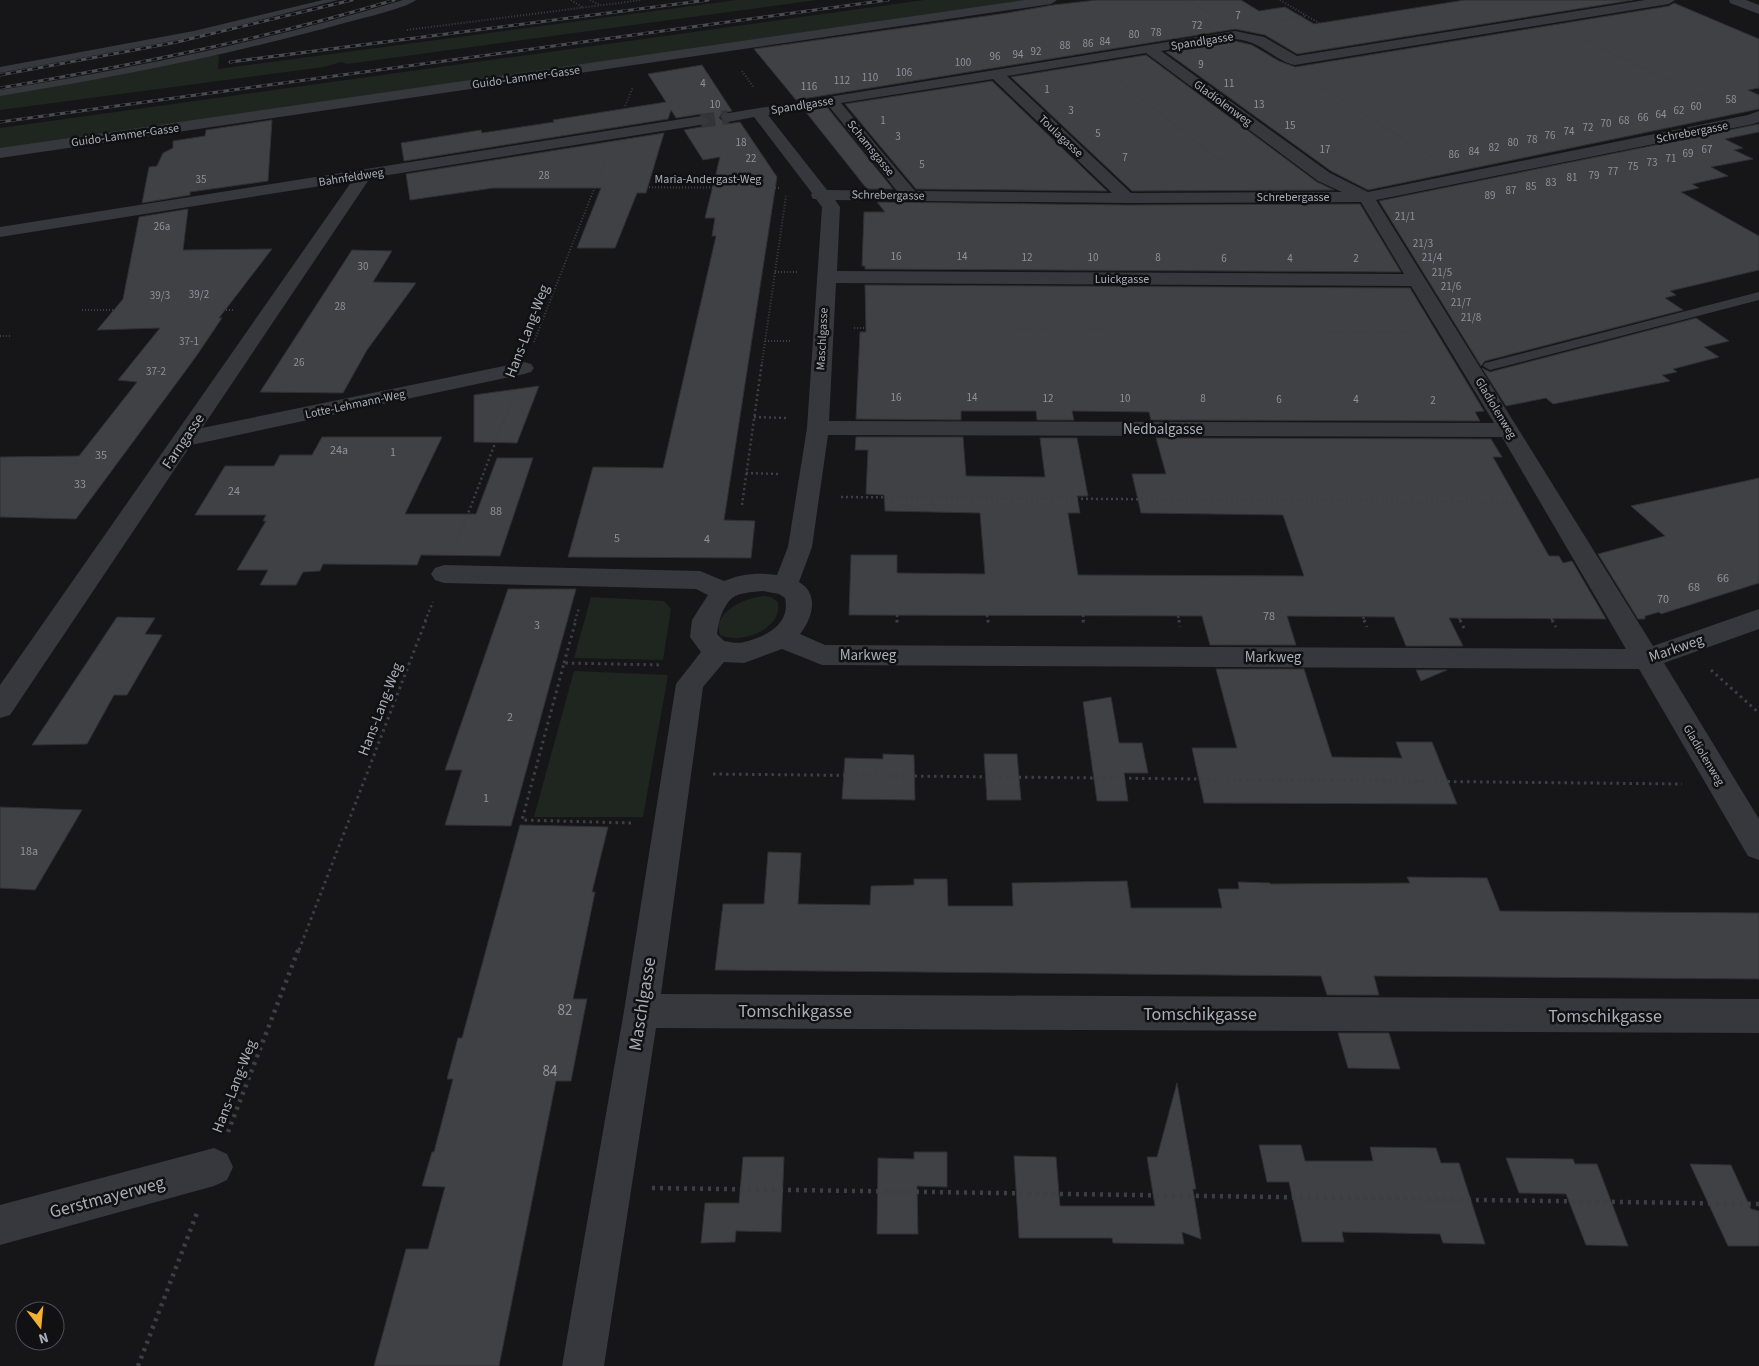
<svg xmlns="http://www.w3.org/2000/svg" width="1759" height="1366" viewBox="0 0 1759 1366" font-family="'Source Sans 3',sans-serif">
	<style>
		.green { fill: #1e261f }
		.building { fill: #404145; stroke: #303034 }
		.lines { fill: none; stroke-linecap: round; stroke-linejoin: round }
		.street-tunnel { stroke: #333438; stroke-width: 14; stroke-dasharray: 14 7; stroke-linecap: butt }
		.path-far3 { stroke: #3d3f44; stroke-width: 2; stroke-dasharray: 1 2; stroke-linecap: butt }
		.path-far2 { stroke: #3d3f44; stroke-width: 2.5; stroke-dasharray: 2 3; stroke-linecap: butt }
		.path-far1 { stroke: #3d3f44; stroke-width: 3; stroke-dasharray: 2.5 4; stroke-linecap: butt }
		.path { stroke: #3d3f44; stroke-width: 4.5; stroke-dasharray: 3 5; stroke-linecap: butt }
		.lane { fill: #37383d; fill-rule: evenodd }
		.street { fill: #37383d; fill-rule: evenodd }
		.rail-casing { stroke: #4a4c52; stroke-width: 3 }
		.rail { stroke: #111113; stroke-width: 2; stroke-dasharray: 5.5; stroke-linecap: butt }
		.labels { text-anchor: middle; stroke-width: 5; stroke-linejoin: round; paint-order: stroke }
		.far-number-label { font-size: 11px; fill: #8e929b }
		.far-street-label { font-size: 12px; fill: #a8adb8; stroke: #111113 }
		.number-label { font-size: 12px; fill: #8e929b }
		.street-label { font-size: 15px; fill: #a8adb8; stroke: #111113 }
		.near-number-label { font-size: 15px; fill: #8e929b }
		.near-street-label { font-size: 18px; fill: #a8adb8; stroke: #111113 }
	</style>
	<rect width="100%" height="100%" fill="#161618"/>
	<g class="green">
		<polygon points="737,0 817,0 347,64 341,62 324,67 0,110 0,95 208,56 219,55 218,69"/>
		<polygon points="924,0 1031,0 0,149 0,128"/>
		<path d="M764,596L771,597L778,602C783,629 741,645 720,635C712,611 745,598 764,596Z"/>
		<polygon points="591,597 664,601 671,609 663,660 574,658"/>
		<polygon points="574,671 668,675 643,817 534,817"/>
	</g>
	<g class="building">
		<polygon points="1097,0 1241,0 1259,11 1285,7 1314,24 1465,0 1633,0 1297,54 1265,35 1235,29 796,100 754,49 1007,13 1053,5"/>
		<polygon points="1674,3 1759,39 1759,88 1748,90 1759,95 1759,109 1368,190 1331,171 1166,52 1235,41 1252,45 1279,61 1295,67 1669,6"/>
		<polygon points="1146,55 1317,182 1334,190 1132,191 1011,77"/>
		<polygon points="702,65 732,111 722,113 719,118 727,124 740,122 777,177 724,520 755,521 751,558 568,557 593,467 663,468 716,236 712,236 715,218 705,218 720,157 703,160 684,130 706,126 711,121 707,117 701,114 676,118 671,110 668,119 404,161 401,143 481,130 482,133 554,122 553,120 666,102 648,74"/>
		<polygon points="992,81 1107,191 916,189 845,104"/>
		<polygon points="827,107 893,189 867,189 805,111"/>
		<polygon points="272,120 268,181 190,192 190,195 142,203 149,167 157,166 163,153 173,148 173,141 205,136 206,130"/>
		<polygon points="1759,124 1759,132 1725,139 1743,148 1734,150 1753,159 1711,167 1728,176 1692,184 1699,188 1681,192 1759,236 1759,270 1670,291 1676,295 1665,298 1683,310 1485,361 1481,366 1379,201"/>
		<polygon points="664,133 646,193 637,193 615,248 577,248 601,188 493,188 410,200 406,174"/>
		<polygon points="877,202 1127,205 1360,204 1401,272 865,269 865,266 862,266 864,212 885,212"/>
		<polygon points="188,209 183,250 272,249 219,318 222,318 195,358 76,519 0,517 0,457 79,456 137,382 118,380 160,328 97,330 123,299 139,217"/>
		<polygon points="352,250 392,251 373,282 416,283 367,350 343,393 260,392"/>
		<polygon points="865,285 1410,288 1484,411 1475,412 1480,421 1151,420 1149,412 1072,411 1074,420 1037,420 1036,411 961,411 961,420 856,419 860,332 866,332"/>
		<polygon points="1696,318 1729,341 1704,347 1719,357 1673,369 1677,372 1662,375 1670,381 1553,404 1546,398 1506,406 1482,368 1490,372"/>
		<polygon points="539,386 517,443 474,442 474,395"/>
		<polygon points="322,437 442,437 405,514 476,514 497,458 533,458 500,556 421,555 417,565 323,564 320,571 303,572 296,585 260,585 268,570 237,570 266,521 263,521 266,515 195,515 225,466 274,466 280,455 312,455"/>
		<polygon points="856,437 963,437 966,476 1045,477 1040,438 1077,438 1088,496 1077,496 1080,513 1068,513 1078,575 1304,576 1283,515 1141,513 1132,474 1166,474 1156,438 1491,439 1502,457 1493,457 1549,556 1559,556 1563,563 1572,561 1606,619 1449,618 1463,646 1406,646 1394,617 1287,616 1296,645 1210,645 1202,616 849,615 851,555 897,555 897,573 985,574 980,513 885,511 884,495 866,494 868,450 855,450"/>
		<polygon points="1759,478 1759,583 1661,614 1659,612 1645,616 1645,619 1638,619 1598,554 1665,536 1631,506"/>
		<polygon points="508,589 576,589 511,826 445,825 462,770 445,770"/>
		<polygon points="117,617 155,618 145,634 162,635 127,695 114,695 87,744 32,745"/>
		<polygon points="1216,669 1304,669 1332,757 1402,758 1396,742 1432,742 1457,804 1204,803 1192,748 1237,748"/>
		<polygon points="1416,670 1447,670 1421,681"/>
		<polygon points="1111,697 1119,743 1142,743 1148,773 1124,773 1128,801 1097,801 1083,702"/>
		<polygon points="883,754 914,755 915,800 842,799 845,758 883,759"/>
		<polygon points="984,754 1017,754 1021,800 987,800"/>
		<polygon points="0,807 82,810 35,890 0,888"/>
		<polygon points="520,825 608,827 592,892 595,892 573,999 587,999 571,1081 556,1081 499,1366 374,1366 406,1249 428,1249 445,1187 422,1186 432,1152 434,1152 453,1079 447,1079 458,1038 462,1038"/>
		<polygon points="768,852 801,853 798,904 870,905 871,886 914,885 914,879 947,879 948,906 1013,906 1012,883 1127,881 1131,908 1222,908 1218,889 1239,889 1238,882 1270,883 1270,884 1410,883 1407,877 1487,878 1500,911 1759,913 1759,979 1374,976 1379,995 1327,995 1321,976 715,970 723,904 764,904"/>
		<polygon points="1338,1033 1389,1033 1400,1069 1348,1068"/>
		<polygon points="1177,1083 1196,1189 1193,1189 1201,1239 1182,1232 1184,1244 1113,1243 1112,1238 1019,1238 1014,1156 1056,1157 1060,1206 1155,1206 1147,1157 1157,1157"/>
		<polygon points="1259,1145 1301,1145 1305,1161 1373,1161 1370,1147 1436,1148 1441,1163 1459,1163 1485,1244 1443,1243 1440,1234 1342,1232 1344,1242 1302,1242 1289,1182 1267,1182"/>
		<polygon points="914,1152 947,1152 947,1187 917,1186 918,1234 877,1234 878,1158 914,1159"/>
		<polygon points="743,1157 784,1157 781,1232 736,1231 735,1242 701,1243 705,1203 739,1203"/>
		<polygon points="1506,1158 1573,1159 1575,1164 1597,1164 1628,1246 1586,1245 1566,1194 1519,1193"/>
		<polygon points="1690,1164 1731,1165 1751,1209 1759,1211 1759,1246 1728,1246"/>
	</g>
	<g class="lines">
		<polyline class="street-tunnel" points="701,121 728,117"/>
		<g class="path-far3">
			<polyline points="571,0 582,7"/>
			<polyline points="590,0 600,5"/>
			<polyline points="1189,0 1209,13"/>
			<polyline points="1280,0 1319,23 1322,31"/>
			<polyline points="1280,20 1306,16"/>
			<polyline points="407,30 642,0"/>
			<polyline points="1584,40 1712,100"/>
			<polyline points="742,71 754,88"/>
			<polyline points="1117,80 1233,170"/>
			<polyline points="1317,84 1432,157"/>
			<polyline points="625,106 633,87"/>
			<polyline points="595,187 780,188"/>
			<polyline points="775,272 797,272"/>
			<polyline points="82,310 235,310"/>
			<polyline points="854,328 1413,332"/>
			<polyline points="0,336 12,336"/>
			<polyline points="765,341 791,341"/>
			<polyline points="534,342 605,161"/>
			<polyline points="762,363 786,196"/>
		</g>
		<g class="path-far2">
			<polyline points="754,417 786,418"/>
			<polyline points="746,473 778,474"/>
			<polyline points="841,497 1514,502"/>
			<polyline points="742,505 762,362"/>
			<polyline points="456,545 512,399"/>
			<polyline points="897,615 897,621"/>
			<polyline points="987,615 988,621"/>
			<polyline points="1083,615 1084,621"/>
			<polyline points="1178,616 1179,621"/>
			<polyline points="1269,616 1271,621"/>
			<polyline points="1363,617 1365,621"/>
			<polyline points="1459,618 1461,621"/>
			<polyline points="1551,618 1553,621"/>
			<polyline points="425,621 433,602"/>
			<polyline points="575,621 579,608"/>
		</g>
		<g class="path-far1">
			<polyline points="897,620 897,624"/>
			<polyline points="988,620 988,625"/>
			<polyline points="1083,620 1084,626"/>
			<polyline points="1179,620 1180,627"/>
			<polyline points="1270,620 1272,625"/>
			<polyline points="1364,620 1367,627"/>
			<polyline points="1460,620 1464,628"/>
			<polyline points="1552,620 1556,627"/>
			<polyline points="564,663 576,620"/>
			<polyline points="1711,670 1759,713"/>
			<polyline points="713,774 1682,784"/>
			<polyline points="631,823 522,820 564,663 663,665"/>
			<polyline points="299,950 426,620"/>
		</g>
		<g class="path">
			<polyline points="228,1132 299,948"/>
			<polyline points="652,1188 1759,1204"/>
			<polyline points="138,1366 197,1213"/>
		</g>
		<g class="lane">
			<polygon points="323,0 338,0 194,37 0,73 0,67 194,31"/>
			<path d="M403,0H416C406,8 363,18 348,22C234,54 117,77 0,96V90C136,68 271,40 403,0Z"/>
			<polygon points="1759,292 1759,300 1490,370 1483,366 1485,363"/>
		</g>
		<g class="street">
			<polygon points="1025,0 1057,0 1051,4 0,158 0,148"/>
			<path d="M1645,0H1675L1669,4L1295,65C1273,60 1262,41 1235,39L1161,51L1330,173L1368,192L1748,115L1759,111V122L1753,124L1376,200L1653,646L1759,609V629L1664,663L1759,819V860L1748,856L1639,669L822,665L782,649L744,663L724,662L703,687L661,994L1759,999V1033L656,1028L604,1366H562L624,1011L676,684L701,652L690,637L692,620L708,595L696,589L444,583L435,580L431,574L435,568L444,565L700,571L724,581C740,574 759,572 777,575L788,547L807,428L822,207L816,199H813L811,195L812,193L754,117L728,122L723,120L720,117L723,114L1235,31L1264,37L1297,56ZM1146,53L1318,181L1342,192L1131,193L1007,76ZM993,79L1112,193L915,191L841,103ZM828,105L897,191L827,190L768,115ZM835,200L1127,203L1361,202L1404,274L837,271L840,207ZM836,283L1411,286L1494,423L829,421ZM828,435L1502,437L1626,649L825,645L800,634C812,619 820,594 799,582L812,547ZM763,591L779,594L785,598C791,624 766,637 744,642C738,644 730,642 724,641L717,634C718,622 723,606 732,598C740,592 754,592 763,591Z"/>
			<polygon points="1729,0 1746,0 1759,5 1759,14 1730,3"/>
			<polygon points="701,116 706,118 709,121 706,124 370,178 202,428 524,362 531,364 534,368 531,372 524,374 191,445 10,715 0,718 0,685 352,181 0,237 0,227"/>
			<polygon points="214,1148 227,1154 233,1167 227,1180 214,1186 0,1245 0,1205"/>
		</g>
		<g class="rail-casing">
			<g id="rail">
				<polyline points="230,62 708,0"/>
				<polyline points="0,75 177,42 352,0"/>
				<path d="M0,88C133,65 265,39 394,0"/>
				<polyline points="0,122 888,0"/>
			</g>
		</g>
		<use href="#rail" class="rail"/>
	</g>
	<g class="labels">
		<g class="far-number-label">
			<text x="1238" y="19">7</text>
			<text x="1197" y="29">72</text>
			<text x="1156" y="36">78</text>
			<text x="1134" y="38">80</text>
			<text x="1105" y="45">84</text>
			<text x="1088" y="47">86</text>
			<text x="1065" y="49">88</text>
			<text x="1036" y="55">92</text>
			<text x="1018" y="58">94</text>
			<text x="995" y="60">96</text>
			<text x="963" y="66">100</text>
			<text x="1201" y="68">9</text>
			<text x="904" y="76">106</text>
			<text x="870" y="81">110</text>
			<text x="842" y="84">112</text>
			<text x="703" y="87">4</text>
			<text x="1229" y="87">11</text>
			<text x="809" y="90">116</text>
			<text x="1047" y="93">1</text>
			<text x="1731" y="103">58</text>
			<text x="715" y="108">10</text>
			<text x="1259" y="108">13</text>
			<text x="1696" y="110">60</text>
			<text x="1071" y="114">3</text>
			<text x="1679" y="114">62</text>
			<text x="1661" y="118">64</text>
			<text x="1643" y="121">66</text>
			<text x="883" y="124">1</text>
			<text x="1624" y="124">68</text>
			<text x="1606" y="127">70</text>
			<text x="1290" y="129">15</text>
			<text x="1588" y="131">72</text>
			<text x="1569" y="135">74</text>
			<text x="1098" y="137">5</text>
			<text x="1550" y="139">76</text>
			<text x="898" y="140">3</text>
			<text x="1532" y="143">78</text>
			<text x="741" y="146">18</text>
			<text x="1513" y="146">80</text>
			<text x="1494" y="151">82</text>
			<text x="1325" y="153">17</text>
			<text x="1707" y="153">67</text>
			<text x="1474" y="155">84</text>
			<text x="1688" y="157">69</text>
			<text x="1454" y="158">86</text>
			<text x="1125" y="161">7</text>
			<text x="751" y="162">22</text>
			<text x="1671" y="162">71</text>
			<text x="1652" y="166">73</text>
			<text x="922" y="168">5</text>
			<text x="1633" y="170">75</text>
			<text x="1613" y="175">77</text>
			<text x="544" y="179">28</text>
			<text x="1594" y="179">79</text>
			<text x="1572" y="181">81</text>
			<text x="201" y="183">35</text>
			<text x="1551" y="186">83</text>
			<text x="1531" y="190">85</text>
			<text x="1511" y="194">87</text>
			<text x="1490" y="199">89</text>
			<text x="1405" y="220">21/1</text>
			<text x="162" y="230">26a</text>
			<text x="1423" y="247">21/3</text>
			<text x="896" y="260">16</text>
			<text x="962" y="260">14</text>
			<text x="1027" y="261">12</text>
			<text x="1093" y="261">10</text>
			<text x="1158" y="261">8</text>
			<text x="1432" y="261">21/4</text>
			<text x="1224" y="262">6</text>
			<text x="1290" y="262">4</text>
			<text x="1356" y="262">2</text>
			<text x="363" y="270">30</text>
			<text x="1442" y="276">21/5</text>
			<text x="1451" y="290">21/6</text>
			<text x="199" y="298">39/2</text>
			<text x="160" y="299">39/3</text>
			<text x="1461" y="306">21/7</text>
			<text x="340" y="310">28</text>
			<text x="1471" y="321">21/8</text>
			<text x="189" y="345">37-1</text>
			<text x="299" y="366">26</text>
			<text x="156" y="375">37-2</text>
			<text x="896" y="401">16</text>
			<text x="972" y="401">14</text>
			<text x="1048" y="402">12</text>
			<text x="1125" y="402">10</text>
			<text x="1203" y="402">8</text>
			<text x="1279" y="403">6</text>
			<text x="1356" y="403">4</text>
			<text x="1433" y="404">2</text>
		</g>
		<g class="far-street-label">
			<text transform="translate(1202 41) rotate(-9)" y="4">Spandlgasse</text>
			<text transform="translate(526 77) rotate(-8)" y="4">Guido-Lammer-Gasse</text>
			<text transform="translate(1223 103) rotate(36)" y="4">Gladiolenweg</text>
			<text transform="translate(802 105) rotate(-9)" y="4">Spandlgasse</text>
			<text transform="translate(1692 132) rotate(-11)" y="4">Schrebergasse</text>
			<text transform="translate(125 135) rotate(-8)" y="4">Guido-Lammer-Gasse</text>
			<text transform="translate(1061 136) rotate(43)" y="4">Toulagasse</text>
			<text transform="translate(871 148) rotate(51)" y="4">Schamsgasse</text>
			<text transform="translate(351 177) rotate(-9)" y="4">Bahnfeldweg</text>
			<text x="708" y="183">Maria-Andergast-Weg</text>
			<text transform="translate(888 195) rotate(1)" y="4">Schrebergasse</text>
			<text x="1293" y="201">Schrebergasse</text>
			<text x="1122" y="283">Luickgasse</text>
			<text transform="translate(822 339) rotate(-87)" y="4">Maschlgasse</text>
			<text transform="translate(355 404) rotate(-12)" y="4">Lotte-Lehmann-Weg</text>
			<text transform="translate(1496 408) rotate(59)" y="4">Gladiolenweg</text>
			<text transform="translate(1704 755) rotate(59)" y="4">Gladiolenweg</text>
		</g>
		<g class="number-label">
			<text x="339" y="454">24a</text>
			<text x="393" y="456">1</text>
			<text x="101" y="459">35</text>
			<text x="80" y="488">33</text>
			<text x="234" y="495">24</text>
			<text x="496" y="515">88</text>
			<text x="617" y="542">5</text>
			<text x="707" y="543">4</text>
			<text x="1723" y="582">66</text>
			<text x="1694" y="591">68</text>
			<text x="1663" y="603">70</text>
			<text x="1269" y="620">78</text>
			<text x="537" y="629">3</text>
			<text x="510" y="721">2</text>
			<text x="486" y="802">1</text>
			<text x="29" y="855">18a</text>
		</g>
		<g class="street-label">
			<text transform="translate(527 331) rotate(-69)" y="5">Hans-Lang-Weg</text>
			<text x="1163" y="434">Nedbalgasse</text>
			<text transform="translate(183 441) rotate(-56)" y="5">Farngasse</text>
			<text transform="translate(1676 648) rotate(-19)" y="5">Markweg</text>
			<text x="868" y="660">Markweg</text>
			<text x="1273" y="662">Markweg</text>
			<text transform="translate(380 709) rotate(-69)" y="5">Hans-Lang-Weg</text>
			<text transform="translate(234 1086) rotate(-69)" y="5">Hans-Lang-Weg</text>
		</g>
		<g class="near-number-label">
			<text x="565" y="1015">82</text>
			<text x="550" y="1076">84</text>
		</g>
		<g class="near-street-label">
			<text transform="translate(642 1004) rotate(-81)" y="6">Maschlgasse</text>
			<text x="795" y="1017">Tomschikgasse</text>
			<text x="1200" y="1020">Tomschikgasse</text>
			<text x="1605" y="1022">Tomschikgasse</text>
			<text transform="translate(107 1197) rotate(-15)" y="6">Gerstmayerweg</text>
		</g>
	</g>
	<g transform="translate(40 1326) rotate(164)"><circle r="24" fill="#111113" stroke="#4d4f55"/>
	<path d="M0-4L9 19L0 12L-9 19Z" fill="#f2b134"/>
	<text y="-8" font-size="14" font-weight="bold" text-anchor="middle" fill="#a8adb8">N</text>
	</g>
</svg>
